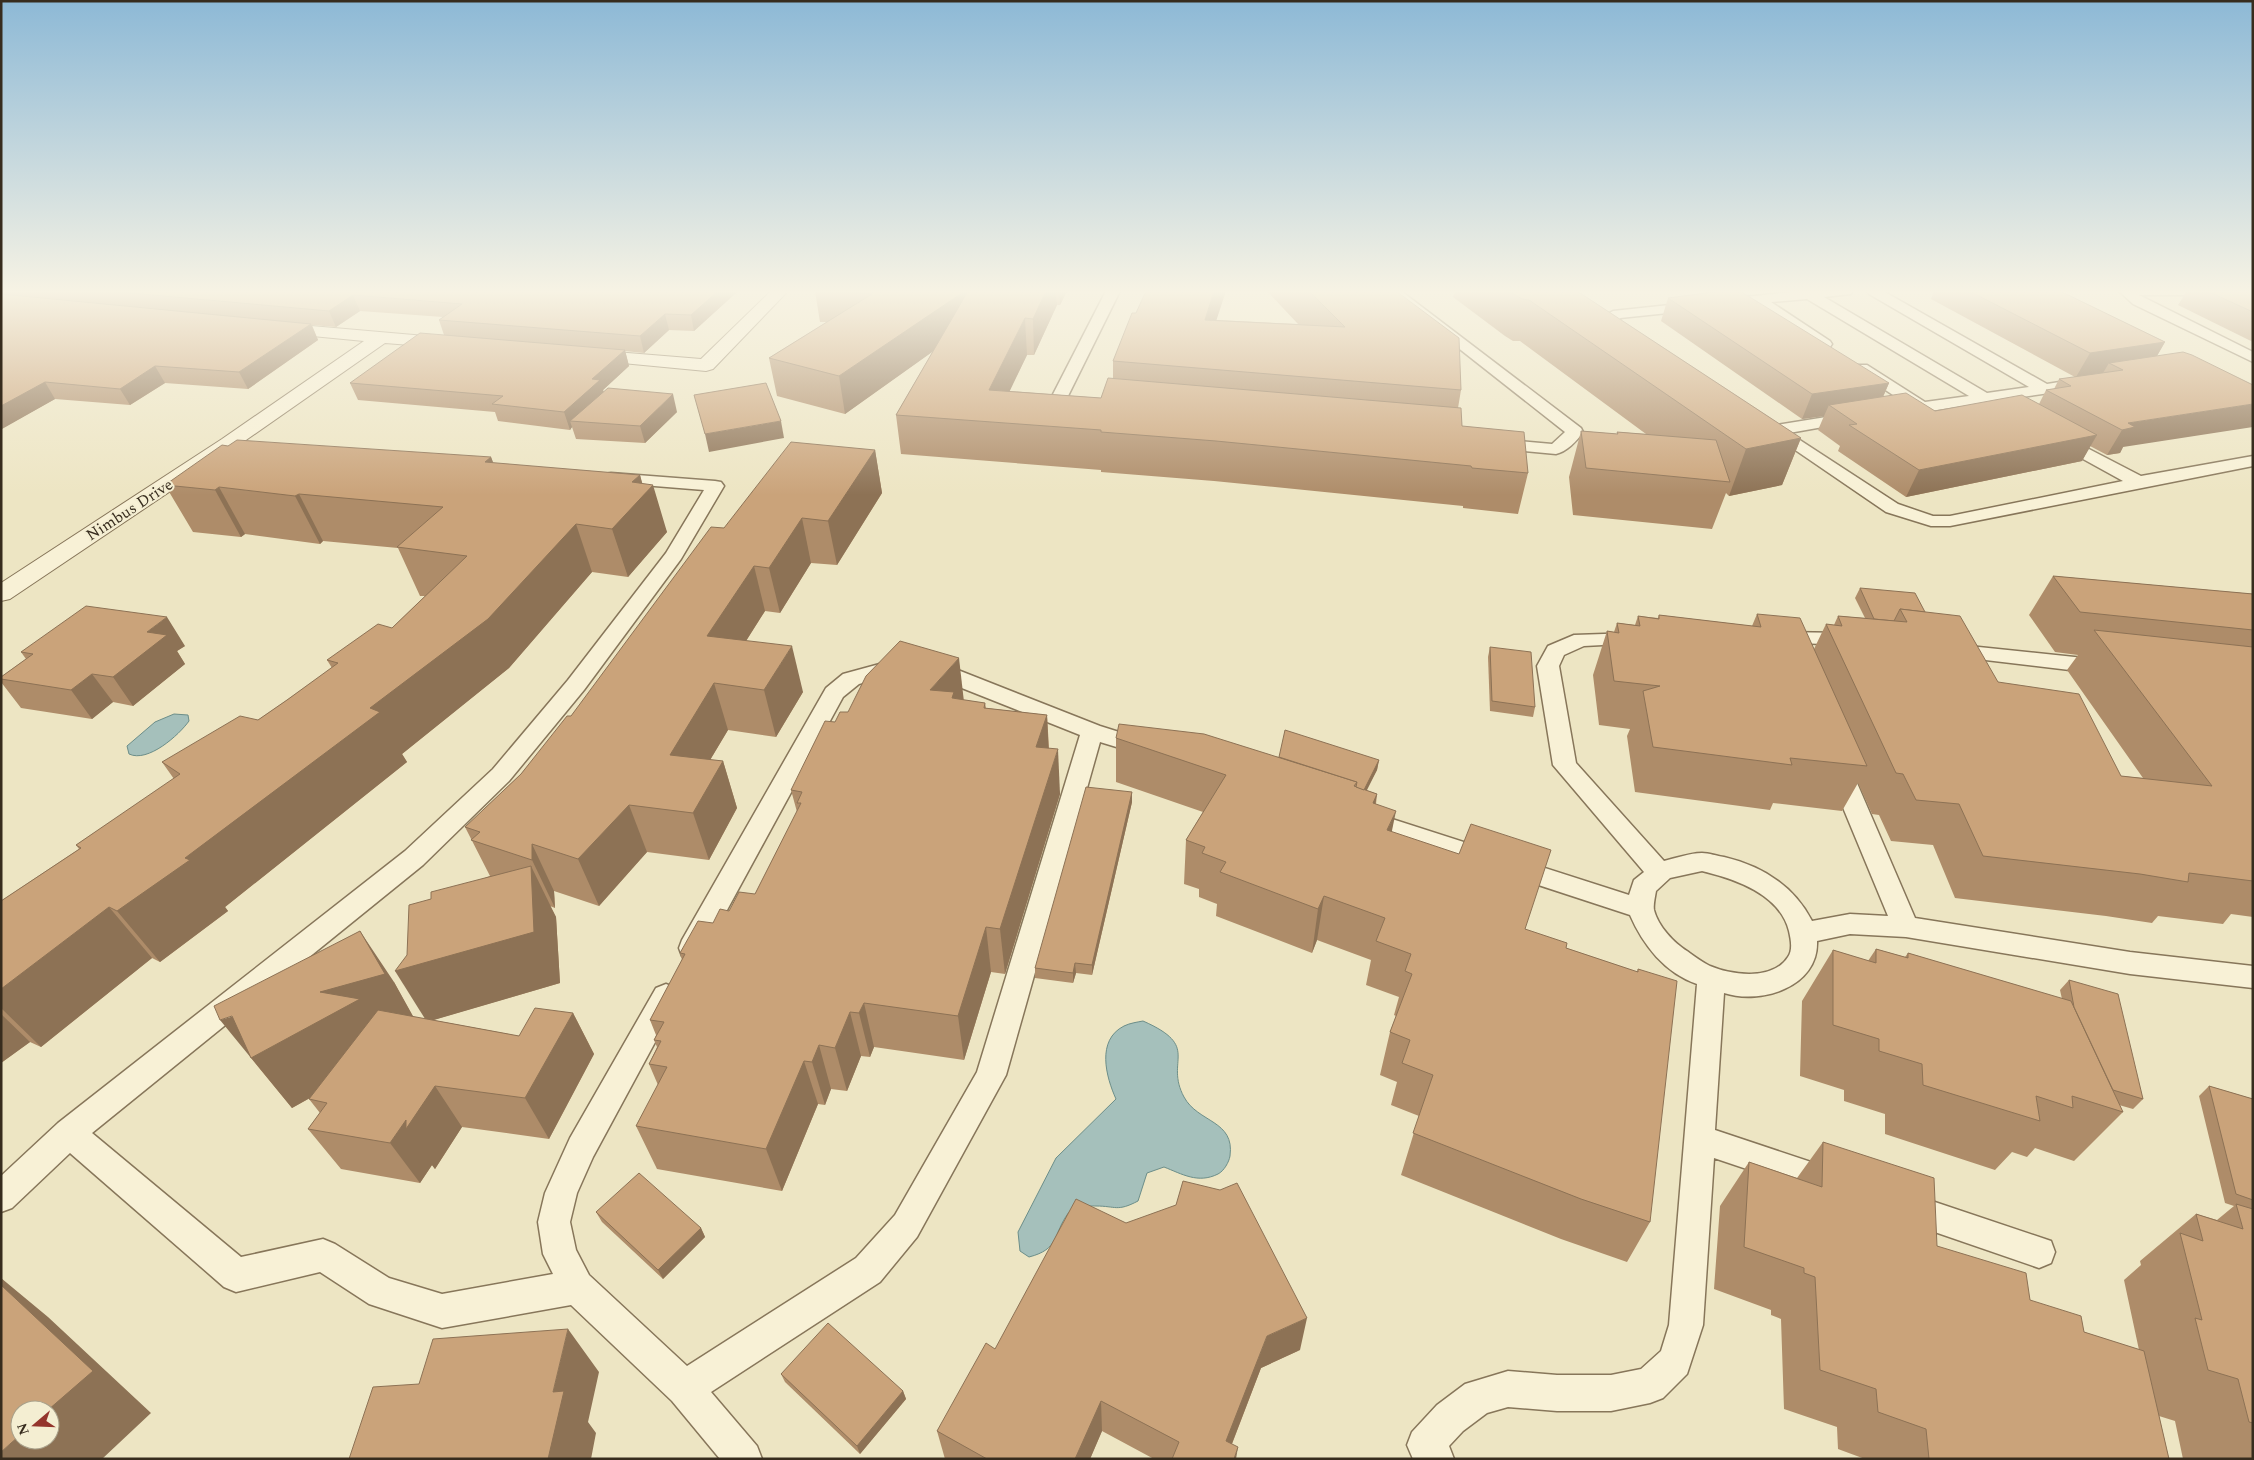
<svg xmlns="http://www.w3.org/2000/svg" width="2254" height="1460" viewBox="0 0 2254 1460" font-family="Spectral,serif">
	<style>
		.water { fill: #a5c0bb; stroke: #6c8e89 }
		.lines { fill: none; stroke-linecap: round; stroke-linejoin: round }
		.lane-casing { stroke: #87765a; stroke-width: 3 }
		.street-casing { stroke: #87765a; stroke-width: 2 }
		.lane { fill: #f8f1d6; fill-rule: evenodd }
		.street { fill: #f8f1d6; fill-rule: evenodd }
		.wall { fill: #ae8c69 }
		.shaded-wall { fill: #8d7255 }
		.building { fill: #caa37a; stroke: #8d7255 }
		.labels { text-anchor: middle; stroke-width: 4; stroke-linejoin: round; paint-order: stroke }
		.far-street-label { font-size: 16px; fill: #372c1e; stroke: #f4eed2 }
	</style>
	<rect width="100%" height="100%" fill="#ede5c3"/>
	<g class="water">
		<path d="M174,714L188,715L189,721C179,735 148,763 129,754L127,746L155,722Z"/>
		<path d="M1143,1021C1202,1047 1164,1060 1184,1097C1198,1123 1235,1120 1230,1156C1229,1162 1224,1171 1218,1174C1198,1184 1182,1174 1164,1167L1147,1173L1138,1201C1117,1212 1116,1206 1096,1206C1087,1205 1077,1210 1069,1212C1052,1235 1060,1249 1029,1257L1020,1251L1018,1232L1056,1158L1116,1099C1106,1077 1096,1040 1124,1026C1130,1023 1138,1022 1143,1021Z"/>
	</g>
	<g class="lines">
		<g class="lane-casing">
			<g id="lane">
				<polygon points="1106,291 1120,291 1065,402 1079,405 1081,408 1073,413 1049,409 1047,406"/>
				<path d="M1386,291H1401L1581,428L1583,432C1577,441 1566,452 1556,454L1490,448L1488,444L1490,440L1496,439L1552,444L1565,432Z"/>
				<polygon points="1802,291 1853,291 1851,294 1824,297 1987,393 2029,387 1869,294 1867,291 1883,291 2047,384 2084,378 2092,383 2084,388 1995,401 1988,405 1982,403 1898,416 1892,414 1890,411 1892,408 1908,405 1857,371 1854,368 1857,365 1867,365 1925,402 1969,396 1807,299 1771,302 1830,341 1832,344 1830,347 1820,347 1754,304 1620,318 1621,323 1637,336 1630,340 1625,339 1607,325 1606,315 1613,311"/>
				<polygon points="2119,291 2191,291 2189,294 2184,295 2139,295 2253,352 2253,362 2133,304"/>
				<polygon points="1851,413 1857,415 1859,418 1857,421 1789,433 1898,504 1933,516 1950,516 2123,481 2054,443 2052,439 2054,435 2060,434 2141,476 2253,456 2253,466 1950,526 1931,526 1886,512 1750,419 1758,414 1777,425"/>
				<polygon points="611,473 715,481 721,482 724,486 681,559 584,690 509,781 423,865 92,1133 241,1257 323,1239 335,1244 389,1278 442,1294 553,1274 543,1254 538,1222 545,1193 570,1138 656,988 666,984 676,988 680,996 593,1157 577,1193 570,1222 576,1250 589,1275 687,1366 856,1258 895,1215 977,1072 1080,735 924,673 921,668 924,663 932,661 940,663 1100,726 1154,743 1157,748 1154,753 1146,756 1100,742 1006,1075 917,1237 880,1282 711,1392 757,1446 762,1459 720,1459 672,1401 571,1305 442,1328 369,1304 320,1272 236,1292 224,1287 70,1153 12,1208 1,1212 1,1176 58,1123 405,851 493,769 568,680 666,553 704,490 605,482 602,478 605,474"/>
				<polygon points="1779,632 1849,633 1856,635 1859,639 1856,643 1849,645 1772,642 1769,638 1772,634"/>
				<path d="M1634,633L1641,635L1644,639L1641,643L1584,646L1564,655L1559,666L1576,763L1664,861C1676,858 1690,853 1702,853C1709,853 1717,856 1724,857C1762,866 1794,886 1812,921L1850,914L1888,916L1827,769L1831,763L1839,761L1847,763L1851,769L1915,918L2130,952L2253,966V988L2130,974L1906,937L1850,934L1817,941C1819,987 1761,1005 1724,993L1715,1130L1841,1172L1846,1182L1841,1192L1830,1197L1714,1158L1703,1325L1687,1374L1663,1398L1650,1403L1611,1411H1557L1508,1407L1487,1413L1463,1431L1449,1446L1454,1459H1413L1407,1445L1412,1432L1437,1405L1465,1384L1508,1371L1557,1375H1611L1641,1369L1661,1351L1669,1325L1697,984C1665,973 1643,945 1630,915L1355,825L1352,819L1355,813L1364,810L1629,895L1634,880L1644,872L1553,765L1537,666L1548,646L1574,635ZM1702,871C1735,879 1780,894 1789,931C1791,940 1793,950 1788,957C1773,981 1731,975 1710,966C1702,962 1694,956 1687,951C1674,943 1658,926 1654,910C1653,905 1655,897 1656,891L1670,878Z"/>
				<polygon points="1950,644 2103,660 2111,662 2114,667 2111,672 2103,674 1943,655 1940,650 1943,645"/>
				<polygon points="898,659 906,661 909,666 906,671 859,684 843,697 702,956 692,959 682,956 679,948 682,940 826,688 843,674"/>
				<polygon points="1908,1193 2051,1241 2055,1252 2051,1263 2039,1268 1897,1219 1892,1208 1897,1197"/>
			</g>
		</g>
		<g class="street-casing">
			<g id="street">
				<polygon points="771,291 788,291 713,369 706,371 591,360 585,359 582,355 585,351 591,350 701,359"/>
				<polygon points="277,323 448,338 454,339 457,343 454,347 448,348 385,343 236,447 10,599 1,601 1,583 222,439 364,341 271,332 268,328 271,324"/>
			</g>
		</g>
		<use href="#lane" class="lane"/>
		<use href="#street" class="street"/>
	</g>
	<g class="wall">
		<polygon points="1,291 738,291 694,331 669,330 644,353 625,351 629,366 603,390 604,392 677,412 645,443 576,439 572,427 570,430 498,421 495,412 358,400 350,383 444,335 439,320 443,317 360,311 336,327 312,325 318,340 248,389 165,383 130,405 55,399 1,429"/>
		<polygon points="815,291 1067,291 1060,305 1057,305 1034,355 1027,355 1009,391 1101,398 1113,378 1113,361 1216,320 1298,324 1267,291 1396,291 1461,390 1458,408 1462,426 1528,473 1518,514 1463,508 1463,506 1214,481 1101,472 1101,470 901,454 896,415 933,351 845,414 777,396 769,358 827,322 820,322"/>
		<polygon points="1455,291 1577,291 1801,438 1782,485 1729,496 1726,493 1712,529 1573,515 1569,477 1581,431 1617,434 1617,432 1646,434 1520,341 1513,341 1505,336 1453,297"/>
		<polygon points="1934,291 2060,291 2165,342 2157,356 2123,447 2120,453 2107,455 2090,446 2082,461 1906,497 1838,451 1840,446 1818,430 1824,416 1802,419 1661,321 1668,298 1889,383 1883,397 1935,411 2039,404 2046,390 2054,389 2059,379 2075,377 1931,299"/>
		<polygon points="2187,291 2253,291 2253,342 2178,305"/>
		<polygon points="875,450 882,493 837,565 811,563 780,613 765,611 746,641 803,692 776,737 728,730 710,760 723,761 737,808 709,860 647,852 599,906 554,891 555,908 550,906 556,917 560,983 433,1020 519,1036 573,1013 594,1054 549,1139 462,1127 435,1169 432,1165 420,1183 341,1169 308,1129 320,1113 309,1099 310,1098 292,1108 251,1058 394,982 413,1017 425,1019 431,899 490,876 465,827 521,774 571,716 724,528"/>
		<polygon points="491,457 493,463 640,475 642,484 667,532 628,577 592,572 509,668 402,754 407,762 225,907 228,911 160,962 152,958 41,1047 30,1042 1,1063 1,901 79,849 76,845 174,779 162,762 258,720 287,700 332,668 327,660 392,628 425,596 420,596 398,548 323,541 320,544 245,534 241,537 193,532 165,485"/>
		<polygon points="2053,576 2253,594 2253,917 2231,914 2223,924 2158,916 2152,923 2106,916 1955,898 1933,845 1891,841 1879,815 1872,814 1858,783 1842,811 1773,803 1770,810 1635,792 1627,736 1630,729 1599,725 1593,675 1607,631 1614,632 1617,623 1635,625 1638,616 1658,618 1659,615 1752,626 1757,614 1814,649 1826,624 1834,625 1838,616 1865,618 1855,598 1860,588 1925,612 1998,682 2121,776 2143,778 2067,670 2078,655 2055,652 2029,615"/>
		<polygon points="185,646 177,651 185,664 133,706 113,702 92,719 21,708 1,682 1,677 26,659 21,652"/>
		<polygon points="1490,647 1535,707 1533,717 1490,711 1488,657"/>
		<polygon points="963,700 985,703 986,708 1047,715 1049,748 1060,794 1005,974 991,972 964,1060 874,1047 870,1057 861,1056 847,1091 831,1089 825,1105 818,1104 782,1191 657,1169 636,1126 658,1085 649,1064 657,1047 654,1040 656,1035 650,1020 682,960 680,953 713,923 729,911 755,894 797,812 791,790 835,722 848,712"/>
		<polygon points="1116,738 1279,757 1379,760 1377,770 1366,790 1377,794 1376,804 1392,832 1525,929 1566,948 1637,972 1638,969 1650,1222 1627,1262 1561,1239 1401,1175 1419,1116 1391,1105 1397,1082 1380,1075 1390,1032 1396,1016 1394,1015 1399,997 1366,985 1371,960 1317,940 1312,953 1216,916 1217,904 1199,897 1199,889 1184,884 1186,840 1203,812 1116,782"/>
		<polygon points="1132,792 1132,802 1092,975 1076,973 1073,983 1035,978 1035,968"/>
		<polygon points="1876,949 1905,957 1908,953 2062,999 2060,990 2069,980 2143,1099 2133,1109 2119,1105 2123,1112 2074,1161 2035,1148 2027,1157 2012,1152 1995,1170 1885,1134 1885,1114 1844,1101 1844,1090 1800,1076 1802,1001 1833,950 1868,961"/>
		<polygon points="2209,1086 2253,1099 2253,1459 2183,1459 2175,1421 2159,1416 2169,1459 1865,1459 1838,1449 1837,1427 1784,1409 1781,1319 1771,1315 1771,1310 1714,1289 1720,1206 1749,1162 1797,1178 1823,1142 1937,1246 2084,1332 2139,1350 2124,1280 2141,1265 2140,1261 2196,1214 2217,1220 2234,1206 2225,1203 2199,1096"/>
		<polygon points="596,1212 701,1228 705,1237 663,1279 602,1222"/>
		<polygon points="1300,1350 1261,1368 1232,1444 1236,1459 1154,1459 1102,1431 1090,1459 945,1459 937,1431"/>
		<polygon points="781,1374 903,1391 906,1399 860,1454 785,1382"/>
	</g>
	<g class="shaded-wall">
		<polygon points="718,291 738,291 694,331 691,315"/>
		<polygon points="965,291 970,291 973,323 845,414 839,376"/>
		<polygon points="1046,291 1056,291 1057,305 1034,355 1033,319"/>
		<polygon points="1059,291 1067,291 1060,305"/>
		<polygon points="1214,291 1226,291 1203,361 1205,320"/>
		<polygon points="353,295 360,311 336,327 329,311"/>
		<polygon points="665,314 669,330 644,353 640,336"/>
		<polygon points="1025,318 1027,355 995,422 989,390"/>
		<polygon points="311,324 318,340 248,389 239,372"/>
		<polygon points="2165,342 2151,366 2123,370 2109,363 2103,373 2076,377 2090,353"/>
		<polygon points="625,350 629,366 603,390 605,397 570,421 572,427 570,430 564,412 592,379"/>
		<polygon points="155,366 165,383 130,405 120,389"/>
		<polygon points="45,382 55,399 2,429 1,427 1,406"/>
		<polygon points="1889,383 1878,408 1829,405 1824,416 1802,419 1812,394"/>
		<polygon points="673,394 677,412 645,443 640,426"/>
		<polygon points="2253,404 2253,427 2123,447 2120,453 2107,455 2122,430 2128,423"/>
		<polygon points="781,421 784,438 709,452 705,434"/>
		<polygon points="2097,435 2082,461 1906,497 1919,470"/>
		<polygon points="1801,438 1782,485 1729,496 1746,449"/>
		<polygon points="875,450 882,493 837,565 828,521"/>
		<polygon points="491,457 509,503 485,462"/>
		<polygon points="640,475 645,493 653,485 667,532 628,577 612,529 632,482"/>
		<polygon points="219,487 245,534 241,537 215,490"/>
		<polygon points="299,494 323,541 320,544 295,496"/>
		<polygon points="802,518 811,563 780,613 769,568"/>
		<polygon points="576,524 592,572 509,668 402,754 407,762 225,907 228,911 160,962 117,911 185,858 370,708"/>
		<polygon points="754,566 765,611 720,682 707,636"/>
		<polygon points="167,617 185,646 177,651 185,664 133,706 113,677 147,632"/>
		<polygon points="792,646 803,692 776,737 764,690"/>
		<polygon points="959,658 964,702 930,690"/>
		<polygon points="92,674 113,702 92,719 71,690"/>
		<polygon points="714,683 728,730 685,802 670,755"/>
		<polygon points="1047,715 1049,759 1036,747"/>
		<polygon points="1058,749 1060,794 1005,974 1000,929"/>
		<polygon points="1379,760 1377,770 1359,806 1360,796"/>
		<polygon points="723,761 737,808 709,860 693,813"/>
		<polygon points="1132,792 1132,802 1092,975 1092,965"/>
		<polygon points="1377,794 1369,838 1373,803"/>
		<polygon points="629,805 647,852 599,906 578,859"/>
		<polygon points="1396,811 1387,855 1387,830"/>
		<polygon points="532,844 554,891 555,908 532,860"/>
		<polygon points="531,866 556,917 560,983 427,1022 395,971"/>
		<polygon points="1324,896 1317,940 1312,953 1318,909"/>
		<polygon points="109,907 152,958 41,1047 1,1008 1,989"/>
		<polygon points="986,927 991,972 964,1060 958,1016"/>
		<polygon points="360,931 394,982 418,1025 395,1050 292,1108 220,1020 320,992"/>
		<polygon points="1075,963 1076,973 1073,983 1073,973"/>
		<polygon points="864,1003 874,1047 870,1057 859,1013"/>
		<polygon points="850,1012 861,1056 847,1091 835,1048"/>
		<polygon points="573,1013 594,1054 549,1139 525,1098"/>
		<polygon points="1,1014 30,1042 1,1063"/>
		<polygon points="819,1045 831,1089 825,1105 812,1062"/>
		<polygon points="804,1061 818,1104 782,1191 766,1149"/>
		<polygon points="435,1086 462,1127 435,1169 432,1165 420,1183 390,1143 406,1120"/>
		<polygon points="701,1228 705,1237 663,1279 658,1270"/>
		<polygon points="1,1278 48,1317 151,1413 102,1459 1,1459 1,1452 20,1435 20,1440 50,1440 50,1410 48,1410 1,1285"/>
		<polygon points="1307,1318 1300,1350 1261,1368 1226,1459 1226,1441 1267,1336"/>
		<polygon points="568,1329 599,1372 588,1422 596,1433 591,1459 548,1459 553,1392"/>
		<polygon points="903,1391 906,1399 860,1454 857,1446"/>
		<polygon points="1101,1401 1102,1431 1090,1459 1075,1459"/>
		<polygon points="1238,1447 1236,1459 1234,1459"/>
	</g>
	<g class="building">
		<polygon points="108,291 718,291 691,315 665,314 640,336 439,320 462,304 353,295 329,311"/>
		<polygon points="830,291 965,291 839,376 769,358 872,294"/>
		<polygon points="968,291 1046,291 1033,319 1025,318 989,390 1101,398 1108,378 1461,408 1462,426 1524,432 1528,473 1472,468 1471,466 1216,441 1101,432 1101,430 896,415"/>
		<polygon points="1146,291 1214,291 1205,320 1345,327 1309,291 1396,291 1459,338 1461,390 1113,361 1132,313 1136,313"/>
		<polygon points="1509,291 1577,291 1801,438 1746,449 1529,300 1522,299"/>
		<polygon points="1721,291 1740,291 1889,383 1812,394 1668,298"/>
		<polygon points="1969,291 2060,291 2165,342 2090,353"/>
		<polygon points="2207,291 2253,291 2253,312"/>
		<polygon points="1,294 311,324 239,372 155,366 120,389 45,382 1,406"/>
		<polygon points="420,333 625,350 592,379 600,380 564,412 492,404 503,396 350,383"/>
		<polygon points="2183,352 2192,355 2253,385 2253,404 2128,423 2135,427 2122,430 2046,390 2071,386 2059,379 2123,370 2109,363"/>
		<polygon points="766,383 781,421 705,434 694,395"/>
		<polygon points="608,388 673,394 640,426 570,421"/>
		<polygon points="1906,393 1935,411 2022,395 2097,435 1919,470 1849,425 1857,424 1829,405"/>
		<polygon points="1581,431 1618,434 1617,432 1716,440 1730,482 1586,468"/>
		<polygon points="237,440 491,457 485,462 640,475 632,482 653,485 612,529 576,524 488,619 370,708 380,712 185,858 190,860 117,911 109,907 1,989 1,901 81,848 76,845 180,774 162,762 240,716 258,720 287,700 338,663 327,660 378,624 392,628 467,556 397,547 443,507 299,494 295,496 219,487 215,490 165,485 222,445 228,446"/>
		<polygon points="791,442 875,450 828,521 802,518 769,568 754,566 707,636 792,646 764,690 714,683 670,755 723,761 693,813 629,805 578,859 532,844 532,860 471,840 480,832 465,827 521,774 567,716 571,716 711,527 724,528"/>
		<polygon points="2053,576 2253,594 2253,630 2080,612"/>
		<polygon points="1860,588 1915,593 1925,612 1900,609 1894,621 1874,619"/>
		<polygon points="86,606 167,617 147,632 167,635 113,677 92,674 71,690 1,679 1,677 33,654 21,652"/>
		<polygon points="1900,609 1960,616 1998,682 2079,694 2121,776 2212,786 2094,630 2253,647 2253,881 2189,873 2188,882 2140,874 1983,856 1959,804 1916,800 1903,774 1896,773 1826,624 1842,626 1838,616 1907,622"/>
		<polygon points="1757,614 1800,618 1867,766 1790,758 1792,765 1653,747 1643,691 1660,686 1614,681 1607,631 1619,633 1617,623 1640,626 1638,616 1659,619 1659,615 1761,627"/>
		<polygon points="900,641 959,658 930,690 954,692 952,698 985,703 984,708 1047,715 1036,747 1058,749 1000,929 986,927 958,1016 864,1003 859,1013 850,1012 835,1048 819,1045 812,1062 804,1061 766,1149 636,1126 667,1067 649,1064 661,1041 654,1040 664,1022 650,1020 685,954 680,953 698,921 713,923 720,909 729,911 739,892 755,894 801,803 797,803 802,792 791,790 825,721 835,722 840,712 848,712 866,676"/>
		<polygon points="1490,647 1531,652 1535,707 1492,701"/>
		<polygon points="1119,724 1204,734 1357,782 1354,786 1377,794 1373,803 1396,811 1387,830 1459,854 1471,824 1551,850 1525,929 1567,943 1566,948 1638,972 1638,969 1677,981 1650,1222 1581,1199 1413,1133 1433,1075 1402,1063 1410,1040 1390,1032 1412,974 1405,971 1411,954 1376,941 1385,918 1324,896 1318,909 1220,872 1226,862 1202,853 1205,847 1186,840 1226,775 1116,738"/>
		<polygon points="1285,730 1379,760 1364,790 1356,787 1357,782 1279,757"/>
		<polygon points="1086,787 1132,792 1092,965 1075,963 1073,973 1035,968"/>
		<polygon points="531,866 534,932 395,971 407,955 409,905 431,899 431,892"/>
		<polygon points="360,931 385,974 320,992 360,999 251,1058 232,1016 220,1020 214,1006"/>
		<polygon points="1876,949 1908,958 1908,953 2071,1001 2123,1112 2072,1096 2073,1108 2036,1096 2040,1121 1923,1085 1922,1064 1879,1051 1879,1039 1833,1025 1833,950 1876,963"/>
		<polygon points="2069,980 2118,994 2143,1099 2113,1090 2074,1007"/>
		<polygon points="535,1008 573,1013 525,1098 435,1086 406,1129 406,1120 390,1143 308,1129 327,1103 309,1099 378,1010 519,1036"/>
		<polygon points="2209,1086 2253,1099 2253,1200 2236,1194"/>
		<polygon points="1823,1142 1934,1178 1937,1246 2026,1273 2030,1300 2081,1316 2084,1332 2144,1351 2169,1459 1929,1459 1926,1429 1878,1412 1876,1389 1820,1370 1815,1277 1804,1273 1804,1268 1744,1247 1749,1162 1822,1187"/>
		<polygon points="639,1173 701,1228 658,1270 596,1212"/>
		<polygon points="1183,1181 1220,1190 1237,1183 1307,1318 1267,1336 1226,1441 1238,1447 1234,1459 1172,1459 1179,1442 1101,1401 1075,1459 987,1459 937,1431 986,1343 995,1349 1076,1199 1126,1223 1176,1205"/>
		<polygon points="2236,1204 2253,1209 2253,1423 2249,1422 2238,1379 2208,1370 2195,1318 2202,1320 2180,1233 2203,1241 2196,1214 2243,1229"/>
		<polygon points="1,1285 93,1371 48,1410 20,1410 20,1435 1,1452"/>
		<polygon points="828,1323 903,1391 857,1446 781,1374"/>
		<polygon points="568,1329 553,1392 564,1391 548,1459 349,1459 373,1387 419,1384 433,1339"/>
	</g>
	<linearGradient id="sky" x2="0" y2="1"><stop stop-color="#8db9d6"/><stop offset="0.59" stop-color="#f7f3e4"/><stop offset="1" stop-color="#f7f3e4" stop-opacity="0"/></linearGradient>
	<rect width="2254" height="495" fill="url(#sky)"/>
	<g class="labels">
		<g class="far-street-label">
			<text transform="translate(129 509) rotate(-33)" y="6">Nimbus Drive</text>
		</g>
	</g>
	<rect width="2254" height="1460" fill="none" stroke="#372c1e" stroke-width="5"/>
	<g transform="translate(35 1425) rotate(251)"><circle r="24" fill="#f4eed2" stroke="#a8a08a"/>
	<path d="M0-4L9 19L0 12L-9 19Z" fill="#94352c"/>
	<text y="-8" font-size="14" font-weight="bold" text-anchor="middle" fill="#372c1e">N</text>
	</g>
</svg>
